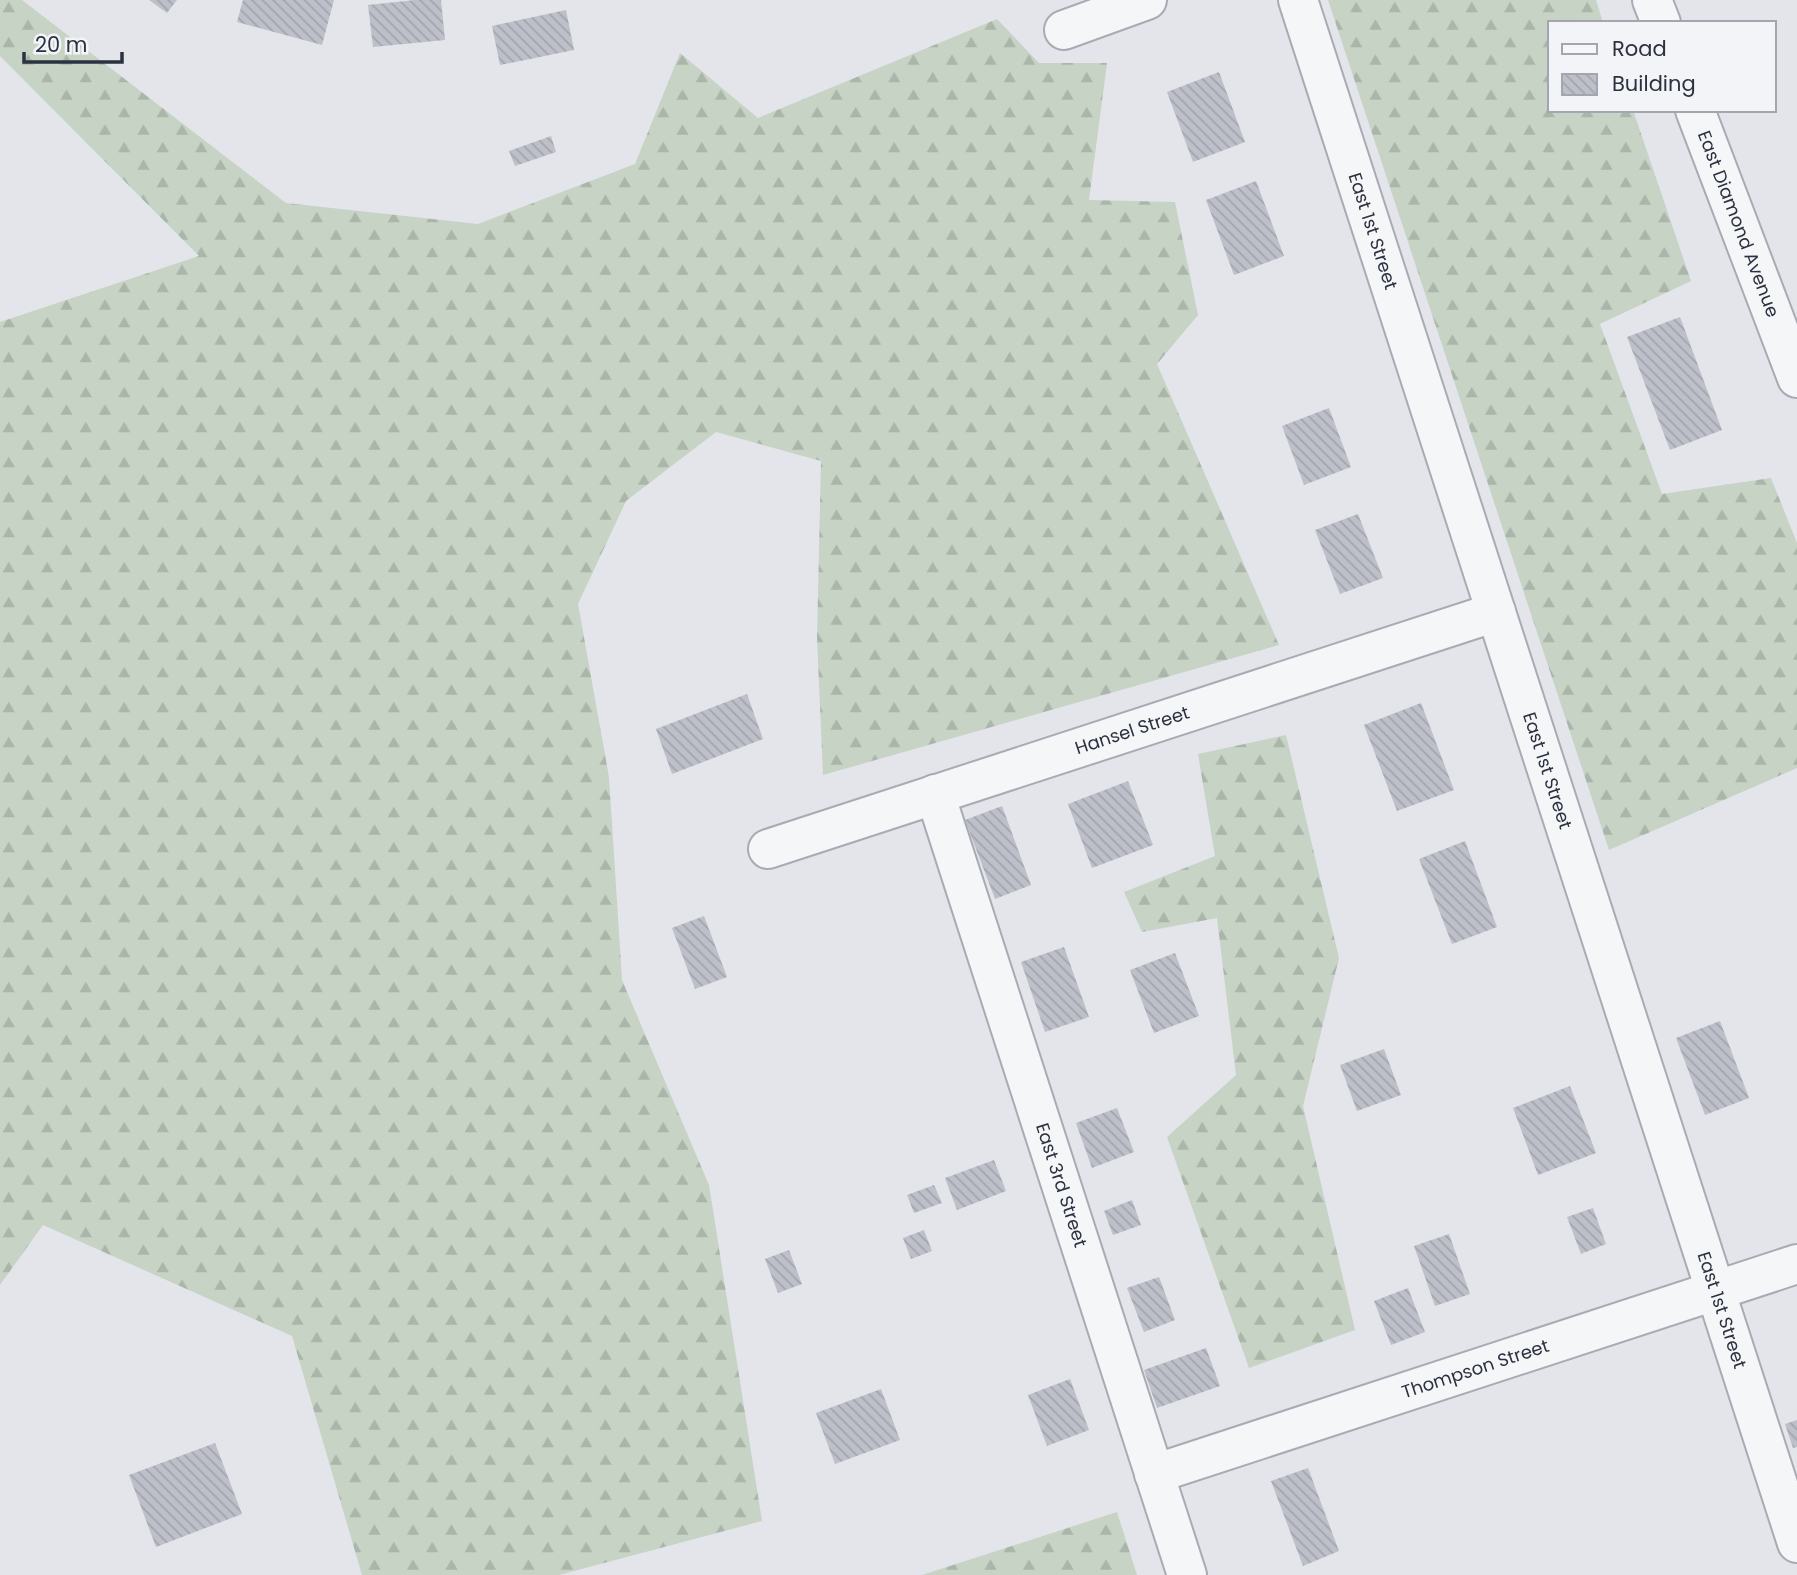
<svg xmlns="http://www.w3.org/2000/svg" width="1797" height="1575" viewBox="0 0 1797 1575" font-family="Poppins,sans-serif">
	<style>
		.forest { fill: url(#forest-firs) }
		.building { fill: url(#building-back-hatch) }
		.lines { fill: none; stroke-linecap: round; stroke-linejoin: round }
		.minor-casing { stroke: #a8abb4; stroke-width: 42 }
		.minor { stroke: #f5f6f8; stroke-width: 38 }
		.labels { text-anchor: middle; stroke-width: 5; stroke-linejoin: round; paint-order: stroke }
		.street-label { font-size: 18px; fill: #2c3140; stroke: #f2f4f7 }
	</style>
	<defs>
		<pattern id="forest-firs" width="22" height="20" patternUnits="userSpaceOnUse" patternTransform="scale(1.75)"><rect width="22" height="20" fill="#c7d3c5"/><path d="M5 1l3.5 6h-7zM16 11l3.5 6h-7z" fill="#abb6aa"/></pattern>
		<pattern id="building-back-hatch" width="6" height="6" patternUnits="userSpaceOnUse" patternTransform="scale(1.75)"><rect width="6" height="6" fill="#bdc0c9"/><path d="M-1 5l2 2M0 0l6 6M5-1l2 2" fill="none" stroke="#a3a5ae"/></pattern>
	</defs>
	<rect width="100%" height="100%" fill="#e3e5ea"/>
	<g class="forest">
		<polygon points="0,0 22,0 286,203 478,224 635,164 680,53 758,118 997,19 1039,63 1107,63 1089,200 1175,202 1198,315 1157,364 1279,645 823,775 817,638 821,461 716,432 626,501 578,604 609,777 622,980 709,1185 762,1521 559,1575 362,1575 292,1336 43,1225 0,1285 0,322 199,256 0,56"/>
		<polygon points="1328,0 1596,0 1603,23 1550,23 1550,110 1633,110 1691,281 1600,324 1662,494 1771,478 1797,543 1797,768 1609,850"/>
		<polygon points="1286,735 1339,958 1303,1106 1355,1330 1249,1368 1167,1137 1236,1075 1217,918 1142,932 1124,892 1215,856 1198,754"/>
		<polygon points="1117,1512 1137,1575 922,1575"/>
	</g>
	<g class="building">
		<polygon points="149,0 177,0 167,13"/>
		<polygon points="243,0 334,0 322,45 237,22"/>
		<polygon points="415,0 441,0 445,40 373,47 368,5"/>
		<polygon points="566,10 574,50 500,65 492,26"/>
		<polygon points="1219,72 1245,142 1193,162 1167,92"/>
		<polygon points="551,136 556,152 515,166 509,151"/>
		<polygon points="1256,181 1284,256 1234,275 1206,200"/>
		<polygon points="1680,317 1722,430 1670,450 1627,337"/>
		<polygon points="1329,408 1351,467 1304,485 1282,426"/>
		<polygon points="1358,514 1383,578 1340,594 1315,530"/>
		<polygon points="747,694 763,739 672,774 656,729"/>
		<polygon points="1421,703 1454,790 1397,811 1364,725"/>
		<polygon points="1128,781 1153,845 1092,868 1068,804"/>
		<polygon points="1002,806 1031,885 995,899 965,820"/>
		<polygon points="1465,841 1497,927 1452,944 1419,859"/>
		<polygon points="704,916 727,977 695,989 672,928"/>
		<polygon points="1064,947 1089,1017 1045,1032 1021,962"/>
		<polygon points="1175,953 1199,1016 1154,1033 1130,970"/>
		<polygon points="1720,1021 1749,1098 1705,1115 1676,1038"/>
		<polygon points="1384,1049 1401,1095 1357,1111 1340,1065"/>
		<polygon points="1570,1086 1596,1153 1538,1175 1513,1108"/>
		<polygon points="1117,1108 1134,1152 1092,1168 1076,1123"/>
		<polygon points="994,1160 1006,1191 957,1210 945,1178"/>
		<polygon points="934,1185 942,1203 914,1213 907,1195"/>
		<polygon points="1132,1200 1141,1225 1113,1235 1104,1211"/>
		<polygon points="1593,1208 1606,1244 1581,1254 1567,1217"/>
		<polygon points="924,1230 932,1251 911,1259 903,1238"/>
		<polygon points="1449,1234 1470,1294 1435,1306 1414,1246"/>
		<polygon points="789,1250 802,1284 778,1293 765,1259"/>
		<polygon points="1159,1277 1175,1320 1144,1332 1127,1288"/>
		<polygon points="1408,1288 1425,1332 1391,1345 1374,1301"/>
		<polygon points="1206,1348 1220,1386 1157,1408 1144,1370"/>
		<polygon points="1070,1379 1089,1430 1047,1446 1028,1395"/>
		<polygon points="881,1389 900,1440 835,1464 816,1413"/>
		<polygon points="1797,1420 1797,1447 1793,1448 1785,1424"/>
		<polygon points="215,1443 242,1514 156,1547 129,1475"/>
		<polygon points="1308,1468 1339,1551 1303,1566 1271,1481"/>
	</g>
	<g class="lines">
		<g class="minor-casing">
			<g id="minor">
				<path id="s1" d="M1298,0L1797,1543"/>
				<polyline points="1652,0 1661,23"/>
				<polyline points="1064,30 1147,0"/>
				<path id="s2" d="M1695,110L1797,378"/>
				<path id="s3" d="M935,794L1187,1575"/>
				<path id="s4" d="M768,849L1496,612"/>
				<path id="s5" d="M1154,1474L1797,1264"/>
			</g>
		</g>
		<use href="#minor" class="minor"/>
	</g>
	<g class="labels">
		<g class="street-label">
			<text dy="6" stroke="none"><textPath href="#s2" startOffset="122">East Diamond Avenue</textPath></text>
			<text dy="6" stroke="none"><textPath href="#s1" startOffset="243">East 1st Street</textPath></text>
			<text dy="6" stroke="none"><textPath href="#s4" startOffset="383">Hansel Street</textPath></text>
			<text dy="6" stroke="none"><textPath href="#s1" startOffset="810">East 1st Street</textPath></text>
			<text dy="6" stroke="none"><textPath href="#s3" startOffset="411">East 3rd Street</textPath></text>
			<text dy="6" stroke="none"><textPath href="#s1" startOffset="1377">East 1st Street</textPath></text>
			<text dy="6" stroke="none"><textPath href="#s5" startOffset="338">Thompson Street</textPath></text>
		</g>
	</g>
	<rect x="1548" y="21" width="228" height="91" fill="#f2f4f7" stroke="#a3a6ae" stroke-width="2"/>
	<rect x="1562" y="44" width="35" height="10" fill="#f5f6f8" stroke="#a3a6ae" stroke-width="2"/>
	<text x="1612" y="56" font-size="21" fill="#2c3140">Road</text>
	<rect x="1562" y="74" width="35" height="21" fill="url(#building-back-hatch)" stroke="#a3a6ae" stroke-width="2"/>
	<text x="1612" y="91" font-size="21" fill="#2c3140">Building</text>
	<path d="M24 52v10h98v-10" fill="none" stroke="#2c3140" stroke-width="3.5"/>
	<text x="35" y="52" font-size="21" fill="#2c3140" stroke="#f2f4f7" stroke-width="5" paint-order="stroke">20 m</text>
</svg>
